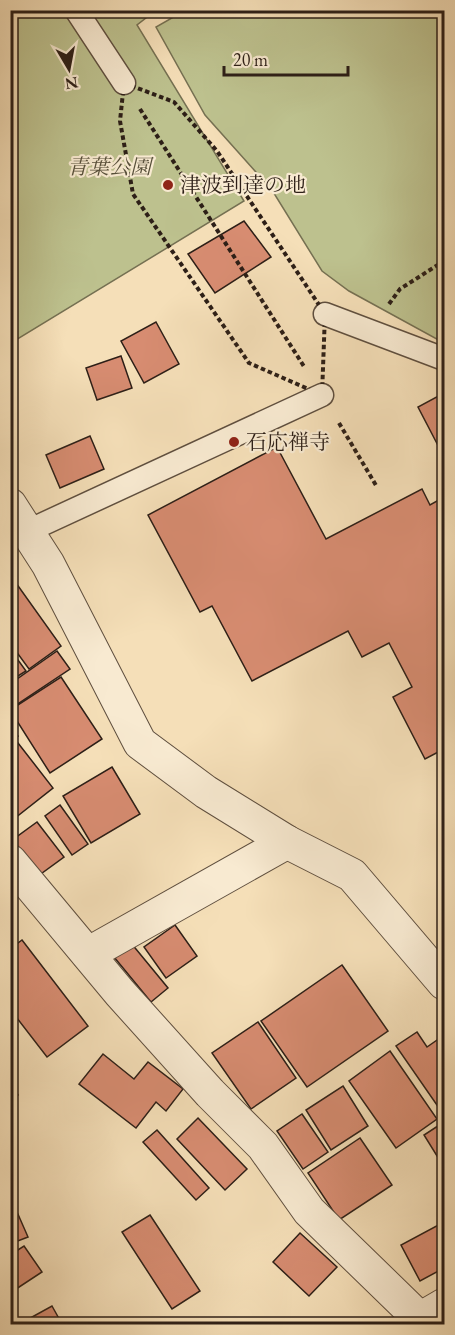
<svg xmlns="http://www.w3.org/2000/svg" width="455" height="1335" viewBox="0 0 455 1335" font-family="'EB Garamond','Noto Serif JP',serif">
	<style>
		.green { fill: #bdc18e; stroke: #757052; stroke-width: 1.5 }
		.building { fill: #d78c71; stroke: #2d1f17; stroke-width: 1.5 }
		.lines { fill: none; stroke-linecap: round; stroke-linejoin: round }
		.lane-casing { stroke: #5f4f3f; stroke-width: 25 }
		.street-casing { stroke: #5f4f3f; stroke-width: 35 }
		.path { stroke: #2d1f17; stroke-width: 4; stroke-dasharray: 4.5 3; stroke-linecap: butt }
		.lane { stroke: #f8ead1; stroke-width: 22 }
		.street { stroke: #f8ead1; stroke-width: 33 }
		.poi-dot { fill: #8f2418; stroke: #f8ead1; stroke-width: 2 }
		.labels { text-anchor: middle; stroke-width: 4.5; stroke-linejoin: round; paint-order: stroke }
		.park-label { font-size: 21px; font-style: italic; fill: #58503b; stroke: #f8ead1 }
		.poi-label { font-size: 21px; fill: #2d1f17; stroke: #f8ead1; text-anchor: start }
	</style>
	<rect width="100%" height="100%" fill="#f5dfb8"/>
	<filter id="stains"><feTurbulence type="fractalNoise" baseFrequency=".00333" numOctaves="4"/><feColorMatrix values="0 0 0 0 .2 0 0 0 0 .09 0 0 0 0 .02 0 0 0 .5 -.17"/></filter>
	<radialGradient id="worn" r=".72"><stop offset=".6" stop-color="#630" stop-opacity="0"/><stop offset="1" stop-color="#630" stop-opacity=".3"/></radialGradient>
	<g class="green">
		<polygon points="11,11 155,11 137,25 244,201 11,343"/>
		<polygon points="184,11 444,11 444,343 349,291 322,271 272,190 205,115 156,27"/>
	</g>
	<g class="building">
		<polygon points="244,221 271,257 215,293 188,254"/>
		<polygon points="156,322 179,364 144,383 121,341"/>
		<polygon points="121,356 132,388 97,400 86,368"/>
		<polygon points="444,393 444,457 418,407"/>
		<polygon points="90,436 104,469 60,488 46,455"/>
		<polygon points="277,447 326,539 422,489 430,505 444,497 444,749 425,759 393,697 412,687 389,643 362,657 348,631 252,681 212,606 200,612 148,515"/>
		<polygon points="16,583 61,646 29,669 10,643 10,587"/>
		<polygon points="10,649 26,671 10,681"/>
		<polygon points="57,651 70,669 10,709 10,684"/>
		<polygon points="61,677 102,739 50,773 10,710"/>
		<polygon points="10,726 18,736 10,742"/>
		<polygon points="18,743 53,788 10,822 10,749"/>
		<polygon points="112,767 140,814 91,843 63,796"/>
		<polygon points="60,805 88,844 72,855 45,816"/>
		<polygon points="37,822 64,857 38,876 11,841"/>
		<polygon points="175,925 197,956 166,978 144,947"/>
		<polygon points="22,940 88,1026 47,1057 10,1009 10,949"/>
		<polygon points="131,943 168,988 151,1002 114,957"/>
		<polygon points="342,965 388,1031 307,1087 261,1021"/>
		<polygon points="258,1022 296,1078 251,1109 212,1053"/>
		<polygon points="417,1032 427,1047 440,1038 444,1044 444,1105 439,1108 396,1046"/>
		<polygon points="390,1051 437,1119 396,1148 349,1081"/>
		<polygon points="103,1054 134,1079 148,1062 183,1089 166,1111 156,1102 136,1128 79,1084"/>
		<polygon points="10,1081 18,1095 10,1099"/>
		<polygon points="343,1086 368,1126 331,1150 306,1110"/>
		<polygon points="302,1114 328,1152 303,1169 277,1131"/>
		<polygon points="198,1118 247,1169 225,1190 177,1139"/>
		<polygon points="444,1122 444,1163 442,1164 424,1135"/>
		<polygon points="157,1130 209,1188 196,1200 143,1142"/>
		<polygon points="360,1138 392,1185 339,1220 308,1173"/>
		<polygon points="10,1196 28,1237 10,1244"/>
		<polygon points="150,1215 200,1291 172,1309 122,1232"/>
		<polygon points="444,1222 444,1268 420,1281 401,1245"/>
		<polygon points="300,1233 337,1267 309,1296 273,1262"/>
		<polygon points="24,1246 42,1272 10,1293 10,1255"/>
		<polygon points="52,1306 62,1324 25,1324 23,1322"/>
		<polygon points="13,1314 20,1324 10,1324 10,1315"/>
	</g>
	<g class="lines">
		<g class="lane-casing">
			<g id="lane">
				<polyline points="76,10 124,83"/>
				<polyline points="325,314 444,359"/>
				<polyline points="28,531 322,395"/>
			</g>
		</g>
		<g class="street-casing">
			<g id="street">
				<polyline points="10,505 48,564 140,743 206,792 287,842 352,875 444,983"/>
				<polyline points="10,861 120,993 210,1093 263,1146 309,1211 420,1319"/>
				<polyline points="88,954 287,842"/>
				<polyline points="424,1324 420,1319 444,1305"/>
			</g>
		</g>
		<g class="path">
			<polygon points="124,83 174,102 217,151 325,314 322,395 249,363 133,194 120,121"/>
			<polyline points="140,109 305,368"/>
			<polyline points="389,304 400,289 444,261"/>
			<polyline points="339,423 377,487"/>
		</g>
		<use href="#lane" class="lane"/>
		<use href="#street" class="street"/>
	</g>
	<g class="poi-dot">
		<circle cx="168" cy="185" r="6"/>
		<circle cx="234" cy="442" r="6"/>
	</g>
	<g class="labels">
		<g class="park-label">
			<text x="109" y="174">青葉公園</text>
		</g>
		<g class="poi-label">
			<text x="180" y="192">津波到達の地</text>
			<text x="246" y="449">石応禅寺</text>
		</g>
	</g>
	<rect width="455" height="1335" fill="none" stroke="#f5dfb8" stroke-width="36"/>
	<rect x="12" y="12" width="431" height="1311" fill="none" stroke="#2d1f17" stroke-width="3"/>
	<rect x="18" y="18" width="419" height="1299" fill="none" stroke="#2d1f17" stroke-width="1.5"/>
	<g transform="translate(69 69) rotate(170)" stroke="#f8ead1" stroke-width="4.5" paint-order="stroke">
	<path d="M0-4.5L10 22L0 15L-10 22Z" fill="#2d1f17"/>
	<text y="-9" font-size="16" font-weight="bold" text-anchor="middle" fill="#2d1f17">N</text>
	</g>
	<path d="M224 66v9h124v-9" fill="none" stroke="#2d1f17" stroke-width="3"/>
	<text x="233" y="66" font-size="18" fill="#2d1f17" stroke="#f8ead1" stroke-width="4.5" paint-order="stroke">20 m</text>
	<rect width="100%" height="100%" filter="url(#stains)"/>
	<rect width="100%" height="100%" fill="url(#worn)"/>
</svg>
